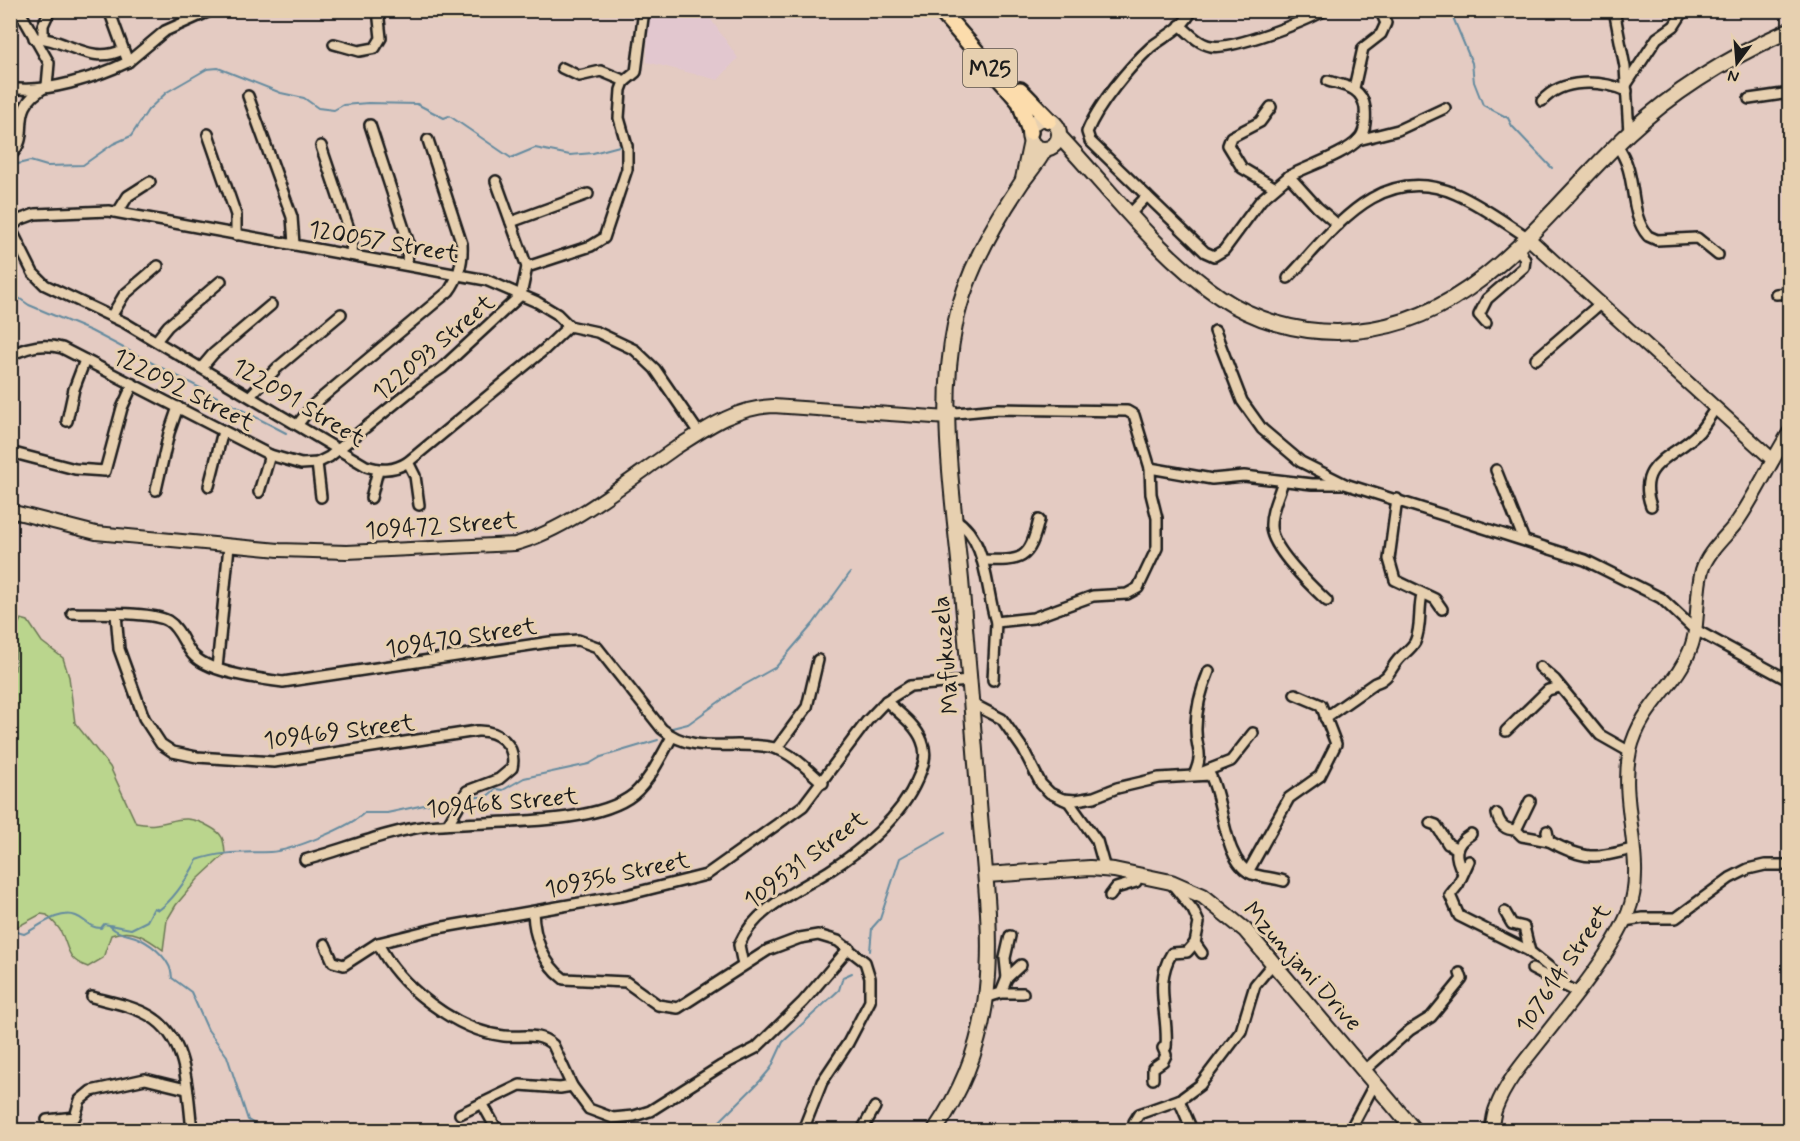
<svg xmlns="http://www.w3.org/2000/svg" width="1800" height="1141" viewBox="0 0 1800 1141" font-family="Mynerve,sans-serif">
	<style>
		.built { fill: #e2c7cf }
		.green { fill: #bad58d; stroke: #6b7854; stroke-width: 1.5 }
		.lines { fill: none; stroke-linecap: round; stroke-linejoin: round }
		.stream { stroke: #658b9f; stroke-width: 2 }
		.minor-casing { stroke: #1c1c1c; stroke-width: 14 }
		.tertiary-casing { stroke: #1c1c1c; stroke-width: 16 }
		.secondary-casing { stroke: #1c1c1c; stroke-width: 18 }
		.primary-casing { stroke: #1c1c1c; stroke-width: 20 }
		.minor { stroke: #e7d0b0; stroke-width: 9 }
		.tertiary { stroke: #e7d0b0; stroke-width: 12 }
		.secondary { stroke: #e7d0b0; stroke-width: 14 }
		.primary { stroke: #fcdcac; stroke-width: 15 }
		.labels { text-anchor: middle; stroke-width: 6; stroke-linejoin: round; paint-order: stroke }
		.shield { fill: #e7d0b0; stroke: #595248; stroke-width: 1.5 }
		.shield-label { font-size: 22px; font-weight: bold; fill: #1c1c1c }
		.street-label { font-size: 24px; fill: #1c1c1c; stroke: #e7d0b0 }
	</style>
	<rect width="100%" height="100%" fill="#e4cbc2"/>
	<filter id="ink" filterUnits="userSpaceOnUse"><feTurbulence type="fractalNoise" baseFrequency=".0167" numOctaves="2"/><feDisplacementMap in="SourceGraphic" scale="12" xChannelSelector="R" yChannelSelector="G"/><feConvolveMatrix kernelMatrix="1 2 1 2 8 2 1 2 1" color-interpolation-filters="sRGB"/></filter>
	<g filter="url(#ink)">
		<polygon class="built" points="651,11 705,11 738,58 718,80 647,62 648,24"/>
		<path class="green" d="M21,619L28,621L42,642L63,658L69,677L75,723L110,767L136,823C170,830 177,808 210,827C223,834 224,839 225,854L198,879L176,905L167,920L163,950C146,937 133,928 111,935L103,958L88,967C65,959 70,948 60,930C57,925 51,920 47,915L41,914L19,926L11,924L10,672L15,670L17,627Z"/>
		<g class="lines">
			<g class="stream">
				<polyline points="1450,10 1472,63 1474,82 1483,105 1508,118 1512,126 1552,168"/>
				<polyline points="451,117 511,158 535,148 570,155 593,153 623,145"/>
				<polyline points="10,166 30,161 47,166 83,165 113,144 131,136 148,110 167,92 207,69 218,68 281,93 304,98 318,108 334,110 343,105 368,103 417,104 444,118 449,116"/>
				<polyline points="10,292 29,305 91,331 286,433"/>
				<polyline points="672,728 688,724 737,689 776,667 813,624 850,573"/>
				<polyline points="468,797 486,797 496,789 503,790 524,778 589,764 601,757 658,740"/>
				<path d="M110,926C120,936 129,933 140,939C154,946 172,961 172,978L191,992L208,1030L227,1056L248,1120L258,1126H294L303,1130"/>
				<path d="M10,930L24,934C38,927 60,909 76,916C87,920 88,928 101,928L104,924L131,929L147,921L154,908L159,910C175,898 188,877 197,860C222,851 244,853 270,852C291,851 350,827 364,813H387L452,799"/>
				<polyline points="870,951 872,928 880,919 900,858 946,832"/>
				<polyline points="711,1130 760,1081 771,1068 783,1042 839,990 843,977 852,973"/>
			</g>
			<g class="minor-casing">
				<g id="minor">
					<polyline points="1614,10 1625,67 1629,133"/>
					<path d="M1180,25C1189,33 1199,44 1211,46C1232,50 1304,22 1325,10"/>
					<polyline points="43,37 43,25 50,10"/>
					<path d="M34,38C63,37 91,66 122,50"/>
					<polyline points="334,44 359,51 375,48 381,38 378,10"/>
					<polyline points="128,62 165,31 212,10"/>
					<polyline points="562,68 579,76 601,71 625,81"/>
					<polyline points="1626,85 1657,38 1674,26 1683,12"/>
					<path d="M10,88C45,94 97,77 128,62L109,10"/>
					<polyline points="1354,88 1363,48 1381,34 1386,23 1380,10"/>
					<polyline points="248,96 292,217 294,244"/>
					<polyline points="1749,99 1790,93"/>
					<path d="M1542,101C1562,78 1601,80 1627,91"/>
					<polyline points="1271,107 1260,122 1231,137 1228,145 1242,168 1274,187"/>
					<polyline points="370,125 408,241 407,265"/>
					<polyline points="208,134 236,215 236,235"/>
					<polyline points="1358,140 1398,130 1445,108"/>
					<polyline points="321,146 352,238 351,255"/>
					<path d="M1617,146C1639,174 1627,212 1648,236L1657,240L1697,238L1718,255"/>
					<path d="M10,156C35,133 4,111 47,86L49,63L19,10"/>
					<path d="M1289,176C1308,166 1346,154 1359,139C1366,131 1366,119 1365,108C1362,87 1345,86 1328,81"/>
					<path d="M1147,196L1090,141L1087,132C1098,105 1129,67 1151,47C1165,36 1184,28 1192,10"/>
					<polyline points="118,212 128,196 150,182"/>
					<polyline points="1129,215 1147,196 1205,252 1214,256 1224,250 1261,200 1289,176 1317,207 1338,225"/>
					<polyline points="511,222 588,194"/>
					<path d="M10,227L33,273L45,285L125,323L366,466C381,471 394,471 408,462L545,349L569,326"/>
					<polyline points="11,228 19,220 35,214 109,211 486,280 537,302 557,314 569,326 597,332 635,350 655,369 699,433"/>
					<polyline points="527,267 591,246 604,238 627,169 627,146 619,118 621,90 624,82 636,72 644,10"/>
					<path d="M1288,278C1334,230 1379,161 1456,194C1481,205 1504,222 1527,237"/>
					<polyline points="1776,294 1790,293"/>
					<polyline points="112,315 124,295 158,266"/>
					<polyline points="1486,323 1479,315 1487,299 1524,267 1525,260 1518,246"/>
					<polyline points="1215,331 1242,401 1262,429 1301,462 1345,484 1585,560 1661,598 1694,629 1790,681"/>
					<polyline points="156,341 168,326 221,281"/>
					<path d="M10,356C27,346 43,343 62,348L270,455L301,464L317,463L329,457L424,380L442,368L521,295L527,267L496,181"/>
					<polyline points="1536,359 1601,303"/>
					<polyline points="202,367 213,354 271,305"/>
					<polyline points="250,396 277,368 341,314"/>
					<polyline points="948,407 956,413 998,409 1127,411 1134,415 1150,468"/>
					<polyline points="67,421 74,389 85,360"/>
					<path d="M298,424L313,405L449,291C459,277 463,261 462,244L428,140"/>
					<polyline points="10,452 75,469 105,471 122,408 133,384"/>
					<polyline points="408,462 415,476 419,505"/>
					<polyline points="317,463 321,497"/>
					<polyline points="1496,470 1524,540"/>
					<path d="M1283,481C1279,495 1270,512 1271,527C1272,549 1311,586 1327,601"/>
					<polyline points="209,486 223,431"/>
					<polyline points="156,490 169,433 178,407"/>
					<polyline points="259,492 270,455"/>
					<polyline points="371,498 378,470"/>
					<polyline points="1397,499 1389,559 1395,580 1435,599 1442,609"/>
					<path d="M1651,506C1635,462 1676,457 1699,432C1705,425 1710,416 1715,409"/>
					<path d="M955,519C988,540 985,588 996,622L1033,618L1093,596L1127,594L1138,588L1157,548V518L1151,494L1150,468L1212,479L1244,476L1312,484H1342"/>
					<path d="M982,560C1023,561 1029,561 1039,520"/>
					<path d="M72,613C93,614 151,611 168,621C181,629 184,647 195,657C212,673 260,679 283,682L550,642L578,640L597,647L662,729C694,756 735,739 774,748C791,752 809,771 823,783"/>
					<path d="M116,614L119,649L144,718L161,744L173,752L197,757L274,762L477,731C498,730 517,745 512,768L499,779L467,791L448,824"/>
					<polyline points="1540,667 1555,680 1600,735 1630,752"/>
					<polyline points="217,668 229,546"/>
					<polyline points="993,680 996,622"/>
					<polyline points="971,703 1002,719 1023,749 1041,784 1050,793 1069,802 1097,841 1105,869"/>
					<path d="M1325,718L1375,683C1389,679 1390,669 1398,660C1403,654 1411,649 1415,642C1422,626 1418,611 1422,595"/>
					<polyline points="1506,731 1548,690 1560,687"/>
					<polyline points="776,749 807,707 818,660"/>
					<polyline points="1203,772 1231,761 1253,733"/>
					<path d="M1194,775C1205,751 1195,749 1196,728C1196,707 1201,690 1209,671"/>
					<path d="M1063,799L1076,800L1094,797L1117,788L1159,778L1210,775C1224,800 1223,862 1252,874C1262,877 1274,878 1284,881"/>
					<polyline points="1530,801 1516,830 1522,836 1549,841"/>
					<path d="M1497,814C1499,824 1505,830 1516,830"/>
					<polyline points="1430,823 1436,825 1448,844 1456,848"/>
					<path d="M1547,831L1549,841C1584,860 1595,859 1632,849"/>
					<path d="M305,860C345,849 387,831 428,826C483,820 593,828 634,794C651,779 661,756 672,737"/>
					<polyline points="1469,861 1458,885 1450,895 1459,916 1529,951 1560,976 1565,986"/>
					<polyline points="1248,872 1289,798 1320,776 1336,744 1321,705 1295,694"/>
					<path d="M1463,873C1454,856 1453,845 1471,834"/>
					<polyline points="1172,884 1193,910 1199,923 1195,943 1202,953"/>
					<polyline points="1110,896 1116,888 1136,882 1139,874"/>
					<path d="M533,912C534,937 543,964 564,979L626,982L658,1005L678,1008L768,950L800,938L818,935L838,941L865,962L870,978V1001L848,1043L822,1082L803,1130"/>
					<polyline points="1505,912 1512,924 1524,927 1530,952"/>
					<polyline points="1624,921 1643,918 1676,918 1730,878 1748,869 1765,865 1790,865"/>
					<path d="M378,943C398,986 457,1031 504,1036C522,1038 537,1031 553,1045L572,1086L589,1109L613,1118L634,1116L650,1111L721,1066L756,1048L803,1002L849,948"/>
					<polyline points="325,944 333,962 344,965 378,943 438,928 626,895 706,875 803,806 867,721 886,701 910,686 969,681"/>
					<path d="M743,965L739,945C755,908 797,891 829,871C862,850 901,817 917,780C923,767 928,755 922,741C916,725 898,712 886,701"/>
					<polyline points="1532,969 1577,992"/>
					<polyline points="1007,978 1005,958 1010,936"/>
					<polyline points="1001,993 1023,993"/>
					<path d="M92,997C111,1002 133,1006 150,1016C189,1039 187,1091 192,1130"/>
					<polyline points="988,997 1001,993 1007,978 1021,965"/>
					<polyline points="1365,1070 1410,1030 1431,1017 1462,979 1460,973"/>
					<path d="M1153,1079V1068L1163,1061L1166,1055L1163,1048L1166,1047C1169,1014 1153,983 1172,953L1187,952L1195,943"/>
					<polyline points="1179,1100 1192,1130"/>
					<polyline points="482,1103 497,1130"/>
					<polyline points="460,1114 520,1085 560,1088 572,1086"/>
					<polyline points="47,1120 75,1117 80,1100 91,1091 145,1079 186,1089"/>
					<polyline points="862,1130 875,1107"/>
					<polyline points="1134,1130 1134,1122 1139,1114 1181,1099 1200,1085 1241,1031 1255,985 1274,962"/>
					<polyline points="1350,1130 1375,1083"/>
				</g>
			</g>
			<g class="tertiary-casing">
				<g id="tertiary">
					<polyline points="1527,237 1773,460"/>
					<path d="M10,511L96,533L279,550L347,552L515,544C569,530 630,479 677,447C708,427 735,408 773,406L948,418"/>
					<path d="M1491,1130C1493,1123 1493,1115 1496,1108C1505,1084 1522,1064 1538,1044C1567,1007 1610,956 1628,913C1648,863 1618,804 1630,751C1641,705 1676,687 1690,650C1700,626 1695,595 1702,570C1708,551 1726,537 1737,522C1757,493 1771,461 1790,431"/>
				</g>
			</g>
			<g class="secondary-casing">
				<g id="secondary">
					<circle cx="1044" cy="134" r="15"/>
					<path d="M1059,136C1111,191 1157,254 1220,297C1254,320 1296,332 1337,332C1472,331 1539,217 1629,133C1675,90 1732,56 1790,30"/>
					<polyline points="1023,179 1031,141"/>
					<polyline points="986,875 1090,868 1114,870 1171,882 1203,896 1245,930 1414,1130"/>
					<path d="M935,1130C1006,1027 990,932 980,815C974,737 968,658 961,580C953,497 938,408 955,325C965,274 993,225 1022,182C1030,171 1039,161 1045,149"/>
				</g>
			</g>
			<g class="primary-casing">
				<g id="primary">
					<polyline points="940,10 1020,102 1030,132"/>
					<polyline points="1020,90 1049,120"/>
				</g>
			</g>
			<use href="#minor" class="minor"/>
			<use href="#tertiary" class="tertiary"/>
			<use href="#secondary" class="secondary"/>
			<use href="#primary" class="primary"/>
		</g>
	</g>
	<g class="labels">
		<rect class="shield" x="963" y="49" width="54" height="38" rx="4.5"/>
		<g class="shield-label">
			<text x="990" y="76">M25</text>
		</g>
		<g class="street-label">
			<text transform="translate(384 241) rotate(10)" y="8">120057 Street</text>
			<text transform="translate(433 347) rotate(-40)" y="8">122093 Street</text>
			<text transform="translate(184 389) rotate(27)" y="8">122092 Street</text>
			<text transform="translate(299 402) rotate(31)" y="8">122091 Street</text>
			<text transform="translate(441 525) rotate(-4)" y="8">109472 Street</text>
			<text transform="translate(461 637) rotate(-9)" y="8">109470 Street</text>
			<text transform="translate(945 655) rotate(-95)" y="8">Mafukuzela</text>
			<text transform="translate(339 731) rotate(-7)" y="8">109469 Street</text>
			<text transform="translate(502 802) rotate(-5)" y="8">109468 Street</text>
			<text transform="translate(805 859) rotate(-37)" y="8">109531 Street</text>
			<text transform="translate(617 874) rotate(-12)" y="8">109356 Street</text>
			<text transform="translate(1303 966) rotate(48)" y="8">Mzunjani Drive</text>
			<text transform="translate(1563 968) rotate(-56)" y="8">107614 Street</text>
		</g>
	</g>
	<rect width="1800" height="1141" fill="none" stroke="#e7d0b0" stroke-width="36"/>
	<rect x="18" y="18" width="1764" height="1105" fill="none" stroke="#1c1c1c" stroke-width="2" filter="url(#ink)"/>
	<g transform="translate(1737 63) rotate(196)" stroke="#e7d0b0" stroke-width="4.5" paint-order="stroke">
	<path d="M0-4.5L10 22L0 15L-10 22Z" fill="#1c1c1c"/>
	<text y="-9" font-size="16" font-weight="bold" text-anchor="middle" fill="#1c1c1c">N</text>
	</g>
</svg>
